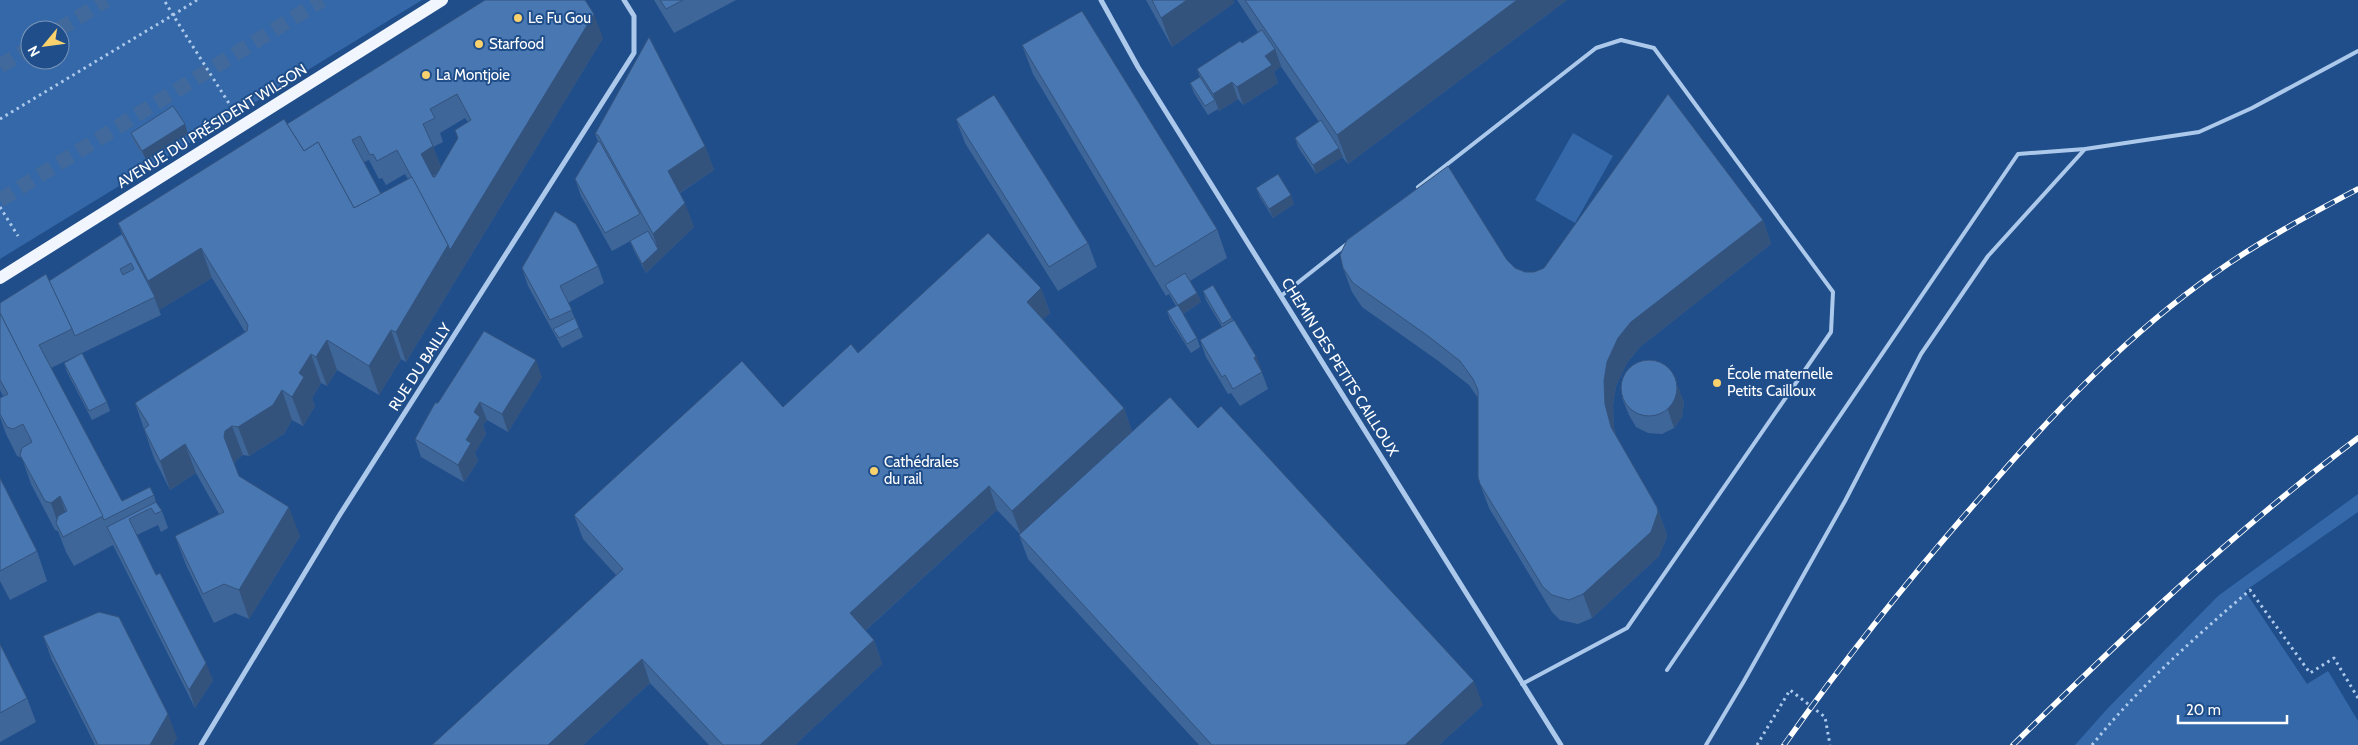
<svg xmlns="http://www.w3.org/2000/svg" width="2358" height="745" viewBox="0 0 2358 745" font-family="Cabin,sans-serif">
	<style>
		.green { fill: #3468a8; fill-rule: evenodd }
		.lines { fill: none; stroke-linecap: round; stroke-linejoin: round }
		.motorway-tunnel { stroke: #41699c; stroke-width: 15; stroke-dasharray: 15 8; stroke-linecap: butt }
		.path { stroke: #acc9eb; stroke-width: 3; stroke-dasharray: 2.5 4; stroke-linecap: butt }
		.service { stroke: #acc9eb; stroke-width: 4 }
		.minor { stroke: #acc9eb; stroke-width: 5 }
		.primary { stroke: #f1f6fe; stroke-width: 12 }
		.rail-casing { stroke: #fff; stroke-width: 5.5 }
		.rail { stroke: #204e8a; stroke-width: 4; stroke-dasharray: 11; stroke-linecap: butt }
		.wall { fill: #3f6699; fill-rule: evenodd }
		.shaded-wall { fill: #33537d }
		.building { fill: #4977b2; stroke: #33537d; fill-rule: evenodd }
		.poi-dot { fill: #f9d16d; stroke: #204e8a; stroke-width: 2 }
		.labels { text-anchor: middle; stroke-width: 4; stroke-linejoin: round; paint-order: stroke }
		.poi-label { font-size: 15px; fill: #fff; stroke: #204e8a; text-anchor: start }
		.street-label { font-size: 15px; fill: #fff; stroke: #204e8a }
	</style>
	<rect width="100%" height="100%" fill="#204e8a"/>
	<g class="green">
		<path d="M0,0H422L0,259ZM30,30H60V60H30Z"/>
		<polygon points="1573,133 1613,156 1575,223 1535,200"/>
		<polygon points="2358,494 2358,512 2245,591 2307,684 2328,671 2358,721 2358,745 2075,745 2107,709 2218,596"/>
	</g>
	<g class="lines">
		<g class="motorway-tunnel">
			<polyline points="58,30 106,0"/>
			<polyline points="0,66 30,48"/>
			<polyline points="0,200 322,0"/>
		</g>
		<g class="path">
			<polyline points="197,0 173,15 230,105"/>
			<polyline points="0,119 173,15 164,0"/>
			<polyline points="0,207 18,236"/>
			<polyline points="1757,745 1790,690 1825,717 1830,745"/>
			<path d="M2092,745C2140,686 2192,640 2250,590L2310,673L2334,658L2358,698"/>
		</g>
		<g class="service">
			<polyline points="1418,187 1596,48 1621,40 1654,48 1833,292 1831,332 1627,628 1522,684"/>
			<polyline points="1281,296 1348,243"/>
			<polyline points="1667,670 2018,154 2085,149 2199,132 2252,108 2358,51"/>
			<polyline points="1706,745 1744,681 1845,501 1921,354 1988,256 2085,149"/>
		</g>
		<g class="minor">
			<polyline points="1101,0 1138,67 1561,745"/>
			<polyline points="201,745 339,516 634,53 634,16 624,0"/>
		</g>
		<polyline class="primary" points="0,278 442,0"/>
		<g class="rail-casing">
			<g id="rail">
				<path d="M1784,745C1847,656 1914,572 1986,491C2054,412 2129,333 2215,273C2260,241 2309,215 2358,189"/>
				<path d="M2013,745C2122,638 2235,530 2358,438"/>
			</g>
		</g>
		<use href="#rail" class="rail"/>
	</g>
	<g class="wall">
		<polygon points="654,0 736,0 674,33"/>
		<polygon points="1146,0 1233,0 1234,3 1172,47"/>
		<polygon points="1237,0 1567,0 1348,164 1342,157 1316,174 1298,147 1295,138 1319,122 1280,65 1281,66 1274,72 1278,83 1243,105 1238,99 1219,111 1218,109 1208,115 1194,93 1190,83 1200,77 1197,69 1242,43 1258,32"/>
		<path d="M603,38L406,362L401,359L379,395L337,370L327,386L321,383L312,398L315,406L303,426L292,420L284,434L249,456L243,455L236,460L234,465L239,476L300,536L249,619L235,613L214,623L186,565L175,536L219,514L196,473L170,490L154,458L135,403L245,332L212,278L159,310L161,315L51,368L122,501L154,495L156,502L162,511L168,528L161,532L158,525L137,535L156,575L213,680L195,708L113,545L74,566L66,552L58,531L55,530L31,484L22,458L17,456L6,434L0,417V398L3,396L0,390V303L49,281L122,234L118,223L287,124ZM465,118L468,122L441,167L433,147L443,142L440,133ZM369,160L379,179L382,178L386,185L405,174L408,179L381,194L364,162Z"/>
		<polygon points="1022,45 1217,229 1227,258 1190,281 1197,293 1201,302 1183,314 1197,338 1200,347 1191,353 1170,320 1167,311 1176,306 1169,294 1166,296 1033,74"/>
		<polygon points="956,119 1088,243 1097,267 1058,291 965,143"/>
		<polygon points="185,124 188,134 146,160 134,142 131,133"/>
		<polygon points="595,134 705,146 714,170 680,193 694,227 646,273 634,251 630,241 647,232 612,251 581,196 575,179 598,141"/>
		<polygon points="1256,188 1294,204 1273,218 1260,197"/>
		<polygon points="1763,220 1771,244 1640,347 1627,363 1616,386 1613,405 1614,428 1616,435 1657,507 1666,532 1667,537 1659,556 1592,618 1578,624 1560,620 1552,612 1489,508 1480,484 1478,398 1469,385 1437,360 1362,307 1352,292 1343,268 1507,260 1515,268 1525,272 1534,272"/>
		<polygon points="598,266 604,283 568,303 583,337 562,348 528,286 522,268"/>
		<polygon points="1041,288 1050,313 1043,319 1124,408 1132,432 1198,428 1483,705 1439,745 1199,745 1028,559 1019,535 1020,534 997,510 865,631 874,640 882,664 795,745 709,745 650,683 583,745 616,575 583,539 574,515 783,407 858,353"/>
		<polygon points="1203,291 1232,318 1256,356 1268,389 1240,406 1231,393 1228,394 1206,357 1200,340 1222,327 1206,300"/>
		<polygon points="64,363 107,402 110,411 92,420 67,372"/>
		<polygon points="542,377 508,432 487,420 483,425 486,434 475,453 478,461 464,482 421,457 415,439 435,403"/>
		<polygon points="1679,390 1684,403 1682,417 1674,428 1662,434 1648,433 1636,427 1629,415 1622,398"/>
		<polygon points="0,478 37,551 47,581 10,600 0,581"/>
		<polygon points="43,636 177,738 173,745 95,745 52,660"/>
		<polygon points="0,644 27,698 36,722 0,742"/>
	</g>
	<g class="shaded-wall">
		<polygon points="1187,0 1233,0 1234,3 1172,47 1161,18"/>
		<polygon points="1517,0 1567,0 1348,164 1337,135"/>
		<polygon points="594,14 603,38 406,362 396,332 448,245"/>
		<polygon points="1275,49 1281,66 1274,72 1278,83 1243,105 1237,87 1265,56"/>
		<polygon points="1232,82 1238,99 1219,111 1213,94"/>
		<polygon points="185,124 188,134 146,160 142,151"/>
		<polygon points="433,146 442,170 430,178 421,154"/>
		<polygon points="705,146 714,170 676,195 668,171"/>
		<polygon points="1339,148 1343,157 1316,174 1313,165"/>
		<polygon points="1291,195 1294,204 1273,218 1269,209"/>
		<polygon points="685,203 694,227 646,273 642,264 658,249 653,234"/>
		<polygon points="1763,220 1771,244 1640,347 1627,363 1616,386 1613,405 1614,428 1620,451 1611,427 1605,404 1604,381 1607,362 1618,338 1631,322"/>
		<polygon points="201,248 212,278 159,310 148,281"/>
		<polygon points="1041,288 1050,313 1036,326 1027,302"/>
		<polygon points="1197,293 1201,302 1181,315 1178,305"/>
		<polygon points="391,330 401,359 379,395 369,366"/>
		<polygon points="327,340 337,370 327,386 316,357"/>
		<polygon points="311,354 321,383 312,398 315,406 303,426 292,397 299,373"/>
		<polygon points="1256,356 1262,372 1254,358"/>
		<polygon points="536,360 542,377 508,432 502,414"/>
		<polygon points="1673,373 1684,403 1682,417 1674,428 1668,410"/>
		<polygon points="282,390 292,420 284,434 249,456 238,427"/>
		<polygon points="480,402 487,420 483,425 486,434 475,453 478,461 464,482 458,465 474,412"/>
		<polygon points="1124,408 1132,432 1021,535 1012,511"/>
		<polygon points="232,426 243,455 236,460 234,466 224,437 225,431"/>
		<polygon points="185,444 196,473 170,490 160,461"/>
		<polygon points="989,486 997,510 858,637 850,613"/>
		<polygon points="60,496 70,526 61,532 51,503"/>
		<polygon points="289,507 300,536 249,619 239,590"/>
		<polygon points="1657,507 1666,532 1667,537 1659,556 1592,618 1583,594"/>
		<polygon points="874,640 882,664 795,745 760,745"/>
		<polygon points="642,659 650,683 583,745 548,745"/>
		<polygon points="206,663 213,680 195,708 189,690"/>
		<polygon points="1474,681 1483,705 1439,745 1405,745"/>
		<polygon points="168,714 177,738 173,745 150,745"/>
	</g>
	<g class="building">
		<path d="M485,0H585L594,14L450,250L448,245L397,150L377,161L373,154L370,155L360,136L352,140L381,194L354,208L318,142L304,151L287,124ZM457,94L471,120L455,130L458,138L435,177H433L421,154L433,146L423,124L435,118L430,109Z"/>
		<polygon points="660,0 683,0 666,9"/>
		<polygon points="1152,0 1187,0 1161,18"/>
		<polygon points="1245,0 1517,0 1337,135"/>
		<polygon points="1082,11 1217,229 1155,267 1022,45"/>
		<polygon points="1262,30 1275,49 1265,56 1272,65 1237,87 1232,82 1213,94 1197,69 1240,41 1242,43"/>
		<polygon points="649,37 705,146 668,171 685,203 653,234 598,135 595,134"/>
		<polygon points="1200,77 1215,100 1205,106 1190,83"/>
		<polygon points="1668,94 1763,220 1631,322 1618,338 1607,362 1604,381 1605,404 1611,427 1657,507 1658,512 1651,532 1583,594 1569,600 1552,595 1543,587 1480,484 1478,477 1478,390 1473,379 1460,361 1428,336 1353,283 1343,268 1340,255 1347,240 1448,166 1507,260 1515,268 1525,272 1534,272 1544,268"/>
		<polygon points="994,95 1088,243 1049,267 956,119"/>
		<polygon points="173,106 185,124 142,151 131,133"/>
		<polygon points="284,119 304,151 318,142 354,208 412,177 448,245 396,332 391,330 369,366 327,340 316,357 311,354 299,373 304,377 292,397 282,390 273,405 238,427 232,426 225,431 224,437 239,476 289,507 239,590 224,584 203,594 175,536 224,512 185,444 160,461 144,429 149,425 135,403 247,331 248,325 201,248 148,281 118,223"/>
		<polygon points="1321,120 1339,148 1313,165 1295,138"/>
		<polygon points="598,141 600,142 640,214 605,233 575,179"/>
		<polygon points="1278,174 1291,195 1269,209 1256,188"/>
		<polygon points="555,211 576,224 598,266 560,286 572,310 550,320 522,268"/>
		<polygon points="648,231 658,249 642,264 630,241"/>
		<polygon points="988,233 1041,288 1027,302 1124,408 1012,511 989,486 850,613 874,640 760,745 723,745 642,659 548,745 432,745 623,569 574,515 742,361 783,407 851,344 858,353"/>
		<path d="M122,234L155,297L75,336L72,329L49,281ZM131,263L134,269L123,275L120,269Z"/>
		<polygon points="1185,273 1197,293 1178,305 1165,285"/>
		<polygon points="46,274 72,329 39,345 122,501 150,487 154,495 104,520 0,313 0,303"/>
		<polygon points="1213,285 1232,318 1222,324 1203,291"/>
		<polygon points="1178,305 1197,338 1187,344 1167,311"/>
		<polygon points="0,313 103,516 63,537 56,523 58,516 67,511 60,496 51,503 45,501 20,455 22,448 32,442 23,424 13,429 7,427 0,414 0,398 8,394 0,380"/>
		<polygon points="575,318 579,328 559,338 553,329"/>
		<polygon points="1234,320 1256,356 1254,358 1262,372 1233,389 1225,375 1222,377 1200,340"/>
		<polygon points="484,331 536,360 502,414 480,402 474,412 480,417 466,440 471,443 458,465 415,439 435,403 438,403"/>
		<polygon points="82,353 107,402 89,411 64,363"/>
		<circle cx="1649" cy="388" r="28"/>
		<polygon points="1170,397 1198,428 1221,406 1474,681 1405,745 1212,745 1019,535"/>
		<polygon points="0,478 37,551 0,571"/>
		<polygon points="156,502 162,511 155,514 151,508 129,519 156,575 160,573 206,663 189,690 107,527"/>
		<polygon points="99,612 119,617 168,714 150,745 98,745 43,636"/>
		<polygon points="0,644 27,698 0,713"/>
	</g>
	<g class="poi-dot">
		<circle cx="518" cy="18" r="5"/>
		<circle cx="479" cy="44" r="5"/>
		<circle cx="426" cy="75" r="5"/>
		<circle cx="1717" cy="383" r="5"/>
		<circle cx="874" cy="471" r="5"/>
	</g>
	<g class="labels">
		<g class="poi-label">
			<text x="528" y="23">Le Fu Gou</text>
			<text x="489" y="49">Starfood</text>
			<text x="436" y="80">La Montjoie</text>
			<text x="1727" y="379">École maternelle<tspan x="1727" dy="17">Petits Cailloux</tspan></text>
			<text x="884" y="467">Cathédrales<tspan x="884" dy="17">du rail</tspan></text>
		</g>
		<g class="street-label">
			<text transform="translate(212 126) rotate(-32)" y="5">AVENUE DU PRÉSIDENT WILSON</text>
			<text transform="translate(420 367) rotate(-57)" y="5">RUE DU BAILLY</text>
			<text transform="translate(1340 367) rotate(58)" y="5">CHEMIN DES PETITS CAILLOUX</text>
		</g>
	</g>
	<g transform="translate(45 45) rotate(241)"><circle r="24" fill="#204e8a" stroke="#7995b9"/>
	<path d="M0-4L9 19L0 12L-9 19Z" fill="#f9d16d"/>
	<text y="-8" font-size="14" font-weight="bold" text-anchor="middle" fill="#ffffff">N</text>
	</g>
	<path d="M2178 715v8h109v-8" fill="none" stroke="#ffffff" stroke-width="2.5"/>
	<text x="2186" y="715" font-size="15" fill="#ffffff" stroke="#204e8a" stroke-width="4" paint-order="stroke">20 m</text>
</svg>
